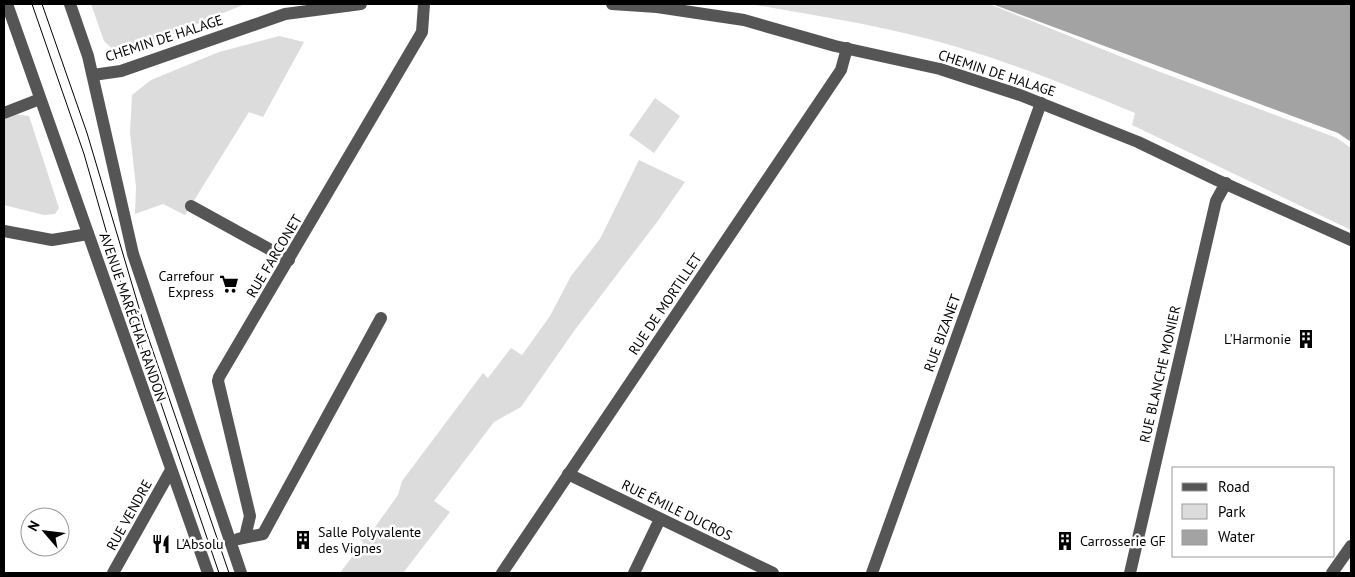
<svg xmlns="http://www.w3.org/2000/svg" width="1355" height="577" viewBox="0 0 1355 577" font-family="'PT Sans',sans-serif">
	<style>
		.green { fill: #dcdcdc }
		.water { fill: #a3a3a3 }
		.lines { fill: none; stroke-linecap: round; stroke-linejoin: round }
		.minor { stroke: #555; stroke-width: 12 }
		.tram { stroke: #000; stroke-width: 1 }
		.labels { text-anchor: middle; stroke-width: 5; stroke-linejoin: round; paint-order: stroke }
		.street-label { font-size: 14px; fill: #000; stroke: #fff }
		.poi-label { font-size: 14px; fill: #000; stroke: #fff; text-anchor: start }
	</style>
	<rect width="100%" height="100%" fill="#fff"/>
	<g class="green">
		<polygon points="91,4 245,4 120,56 104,41"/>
		<path d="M750,4H989L1147,67L1337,138L1351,148V230L1132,125L1135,113C1076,89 1018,65 957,47C891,27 818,16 750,4Z"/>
		<polygon points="279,36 304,42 263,117 249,112 185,215 163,204 135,214 136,187 130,132 132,95 151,80 219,52"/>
		<polygon points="655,98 680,116 654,153 629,135"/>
		<polygon points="12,114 29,116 59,208 55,214 44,215 4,205 4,117"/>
		<polygon points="639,160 685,182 657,222 574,331 521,407 494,422 434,501 450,512 403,573 340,573 363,542 358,538 363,529 370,534 398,495 402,481 483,373 488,378 511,348 522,355 550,316 571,276 600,239"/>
	</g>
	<polygon class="water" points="992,4 1351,4 1351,142 1338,133"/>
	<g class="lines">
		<g class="minor">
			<polyline points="7,4 208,573"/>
			<polyline points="70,4 88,56 133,254 241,573"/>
			<polyline points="612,4 657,7 744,20 835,46 940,69 1020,95 1138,142 1217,180 1351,240"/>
			<polyline points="93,75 121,71 285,14 361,4"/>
			<polyline points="4,113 40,99"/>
			<polyline points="191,206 289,260"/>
			<polyline points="4,231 52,240 88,234"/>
			<polyline points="568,474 773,573"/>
			<polyline points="245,537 250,516 218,381 219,377 422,32 424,4"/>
			<polyline points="238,539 263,534 381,318"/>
			<polyline points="113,573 171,470"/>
			<polyline points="502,573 841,70 847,48"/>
			<polyline points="634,573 660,519"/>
			<polyline points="872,573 1041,103"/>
			<polyline points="1130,573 1216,201 1226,183"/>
			<polyline points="1332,573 1351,546"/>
		</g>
		<g class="tram">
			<polyline points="32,4 84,154 128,307 219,573"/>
			<polyline points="42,4 87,133 145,328 229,573"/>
		</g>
	</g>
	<defs>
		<g id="supermarket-bare" transform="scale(1.5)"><path d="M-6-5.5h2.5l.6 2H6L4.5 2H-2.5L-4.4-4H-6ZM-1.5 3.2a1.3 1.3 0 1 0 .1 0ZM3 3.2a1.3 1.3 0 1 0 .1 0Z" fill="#000" stroke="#fff" stroke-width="2.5" paint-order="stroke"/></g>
		<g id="building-bare" transform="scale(1.5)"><path d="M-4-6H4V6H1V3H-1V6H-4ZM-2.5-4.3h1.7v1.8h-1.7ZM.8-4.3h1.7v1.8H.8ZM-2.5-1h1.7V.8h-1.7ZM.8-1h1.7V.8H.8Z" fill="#000" stroke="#fff" stroke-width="2.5" paint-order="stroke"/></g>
		<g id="restaurant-bare" transform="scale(1.5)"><path d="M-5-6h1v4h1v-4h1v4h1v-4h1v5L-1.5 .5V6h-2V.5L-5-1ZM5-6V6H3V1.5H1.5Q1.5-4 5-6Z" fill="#000" stroke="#fff" stroke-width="2.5" paint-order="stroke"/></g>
	</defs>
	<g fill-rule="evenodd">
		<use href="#supermarket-bare" x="229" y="284"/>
		<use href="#building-bare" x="1306" y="339"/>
		<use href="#building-bare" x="303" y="540"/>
		<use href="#building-bare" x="1065" y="541"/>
		<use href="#restaurant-bare" x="161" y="544"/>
	</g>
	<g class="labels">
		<g class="street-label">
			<text transform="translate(164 38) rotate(-18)" y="5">CHEMIN DE HALAGE</text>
			<text transform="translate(997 73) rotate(18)" y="5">CHEMIN DE HALAGE</text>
			<text transform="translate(274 256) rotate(-59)" y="5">RUE FARCONET</text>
			<text transform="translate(665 304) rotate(-56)" y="5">RUE DE MORTILLET</text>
			<text transform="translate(133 317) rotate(71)" y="5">AVENUE MARÉCHAL RANDON</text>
			<text transform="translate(942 333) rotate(-70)" y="5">RUE BIZANET</text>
			<text transform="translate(1160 374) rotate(-77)" y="5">RUE BLANCHE MONIER</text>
			<text transform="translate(677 510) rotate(26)" y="5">RUE ÉMILE DUCROS</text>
			<text transform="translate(129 515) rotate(-61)" y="5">RUE VENDRE</text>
		</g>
		<g class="poi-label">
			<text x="214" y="281" text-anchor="end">Carrefour<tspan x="214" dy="16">Express</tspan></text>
			<text x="1291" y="344" text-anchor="end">L'Harmonie</text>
			<text x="318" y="537">Salle Polyvalente<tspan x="318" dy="16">des Vignes</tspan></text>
			<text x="1080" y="546">Carrosserie GF</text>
			<text x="176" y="549">L'Absolu</text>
		</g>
	</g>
	<rect width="1355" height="577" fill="none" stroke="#000000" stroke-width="10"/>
	<rect x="1172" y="467" width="162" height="90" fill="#ffffff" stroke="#999999"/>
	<rect x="1182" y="483" width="25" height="8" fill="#555555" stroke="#999999"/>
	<text x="1218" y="492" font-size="15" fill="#000000">Road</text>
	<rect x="1182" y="504" width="25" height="15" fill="#dcdcdc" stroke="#999999"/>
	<text x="1218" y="517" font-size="15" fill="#000000">Park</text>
	<rect x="1182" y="530" width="25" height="15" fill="#a3a3a3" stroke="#999999"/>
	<text x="1218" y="542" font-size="15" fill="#000000">Water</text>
	<g transform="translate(45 532) rotate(298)"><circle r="24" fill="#ffffff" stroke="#999999"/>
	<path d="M0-4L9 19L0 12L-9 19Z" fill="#000000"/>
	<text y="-8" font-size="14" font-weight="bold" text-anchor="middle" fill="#000000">N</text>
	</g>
</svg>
